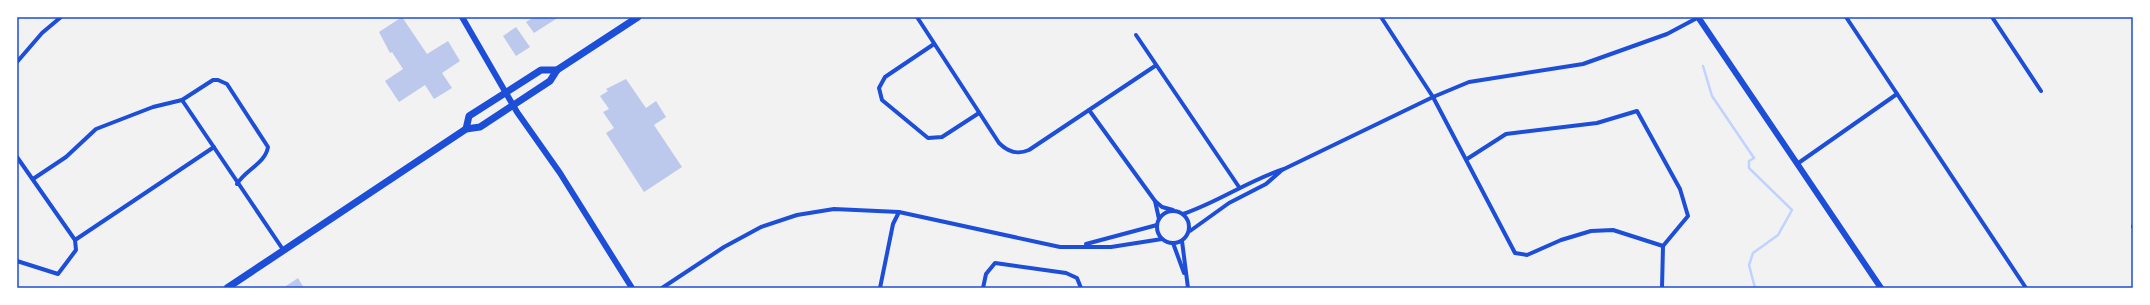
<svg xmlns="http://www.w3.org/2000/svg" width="2150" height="305" viewBox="0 0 2150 305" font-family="Karla,sans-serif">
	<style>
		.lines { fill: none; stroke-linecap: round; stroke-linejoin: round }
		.stream { stroke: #bfd3fe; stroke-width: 2.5 }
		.building { fill: #bdc9ec }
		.minor { stroke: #1d4ed8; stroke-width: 4 }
		.secondary { stroke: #1d4ed8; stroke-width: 6 }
		.primary { stroke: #1d4ed8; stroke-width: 7 }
		.neatline { fill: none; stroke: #1d4ed8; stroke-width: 1.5 }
	</style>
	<rect width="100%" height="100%" fill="#f2f2f2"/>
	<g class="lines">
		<polyline class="stream" points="1703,66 1712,96 1754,158 1749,161 1749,168 1792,210 1778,235 1753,253 1749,265 1755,288"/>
	</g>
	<g class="building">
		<polygon points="402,17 427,54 448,41 460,61 442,73 452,88 434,99 425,85 399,102 385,81 403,69 392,52 390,53 379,32"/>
		<polygon points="534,17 559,17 534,33 526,22"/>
		<polygon points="516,27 530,47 516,56 503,36"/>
		<polygon points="626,79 646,108 656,101 666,117 654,125 682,167 644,192 606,133 614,128 603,112 609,109 600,96 608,91 606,89"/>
		<polygon points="298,278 304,288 283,288"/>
	</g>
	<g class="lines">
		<g class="minor">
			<path d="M917,17L999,143C1008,152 1017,155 1029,150L1155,66"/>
			<polyline points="1381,17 1433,97 1515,253 1527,255 1561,240 1591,231 1613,230 1663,246"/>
			<polyline points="1846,17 2026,288"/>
			<polyline points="1992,17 2041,91"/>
			<polyline points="1136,35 1239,187"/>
			<polyline points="934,44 885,77 879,88 882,100 928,138 942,137 979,113"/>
			<polyline points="17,62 42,33 61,17"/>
			<path d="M182,100L213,80H218L227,84L268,147C265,164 246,169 237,184"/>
			<polyline points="1089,110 1155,201 1162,207 1173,210"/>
			<polyline points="17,157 75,240 76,250 58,274 17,261"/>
			<polyline points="1467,159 1506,134 1597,123 1637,111 1680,189 1688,216 1663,246"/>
			<polyline points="1797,164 1897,94"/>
			<polyline points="33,179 66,157 96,129 153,107 182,100 284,251"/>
			<polyline points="1155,201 1159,219"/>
			<circle cx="1173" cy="227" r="16"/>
			<path d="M1183,214C1219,202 1249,180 1284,169L1433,97L1469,82L1583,64L1667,34L1699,17"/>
			<polyline points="2133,226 2133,227"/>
			<polyline points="1190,231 1229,203 1266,184 1282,170"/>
			<polyline points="75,240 214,147"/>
			<polyline points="1182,241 1188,288"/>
			<polyline points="1173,243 1184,273"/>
			<polyline points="1086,244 1157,225"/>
			<polyline points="662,288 724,247 761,227 797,215 834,209 899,212 1060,247 1111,247 1162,239"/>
			<polyline points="880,288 893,224 899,212"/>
			<polyline points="983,288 986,274 995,263 1066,273 1077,278 1081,288"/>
			<polyline points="1662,288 1663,246"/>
		</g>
		<g class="secondary">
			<polyline points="462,17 517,112 560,173 632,288"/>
			<polyline points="1698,17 1881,288"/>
		</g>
		<g class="primary">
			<polyline points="466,129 469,116 541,70 557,70"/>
			<polyline points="227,288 466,129 480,127 550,81 557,70 638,17"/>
		</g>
	</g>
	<rect width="2150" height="305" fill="none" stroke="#ffffff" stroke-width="36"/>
	<rect x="18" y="18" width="2114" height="269" class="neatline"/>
</svg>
